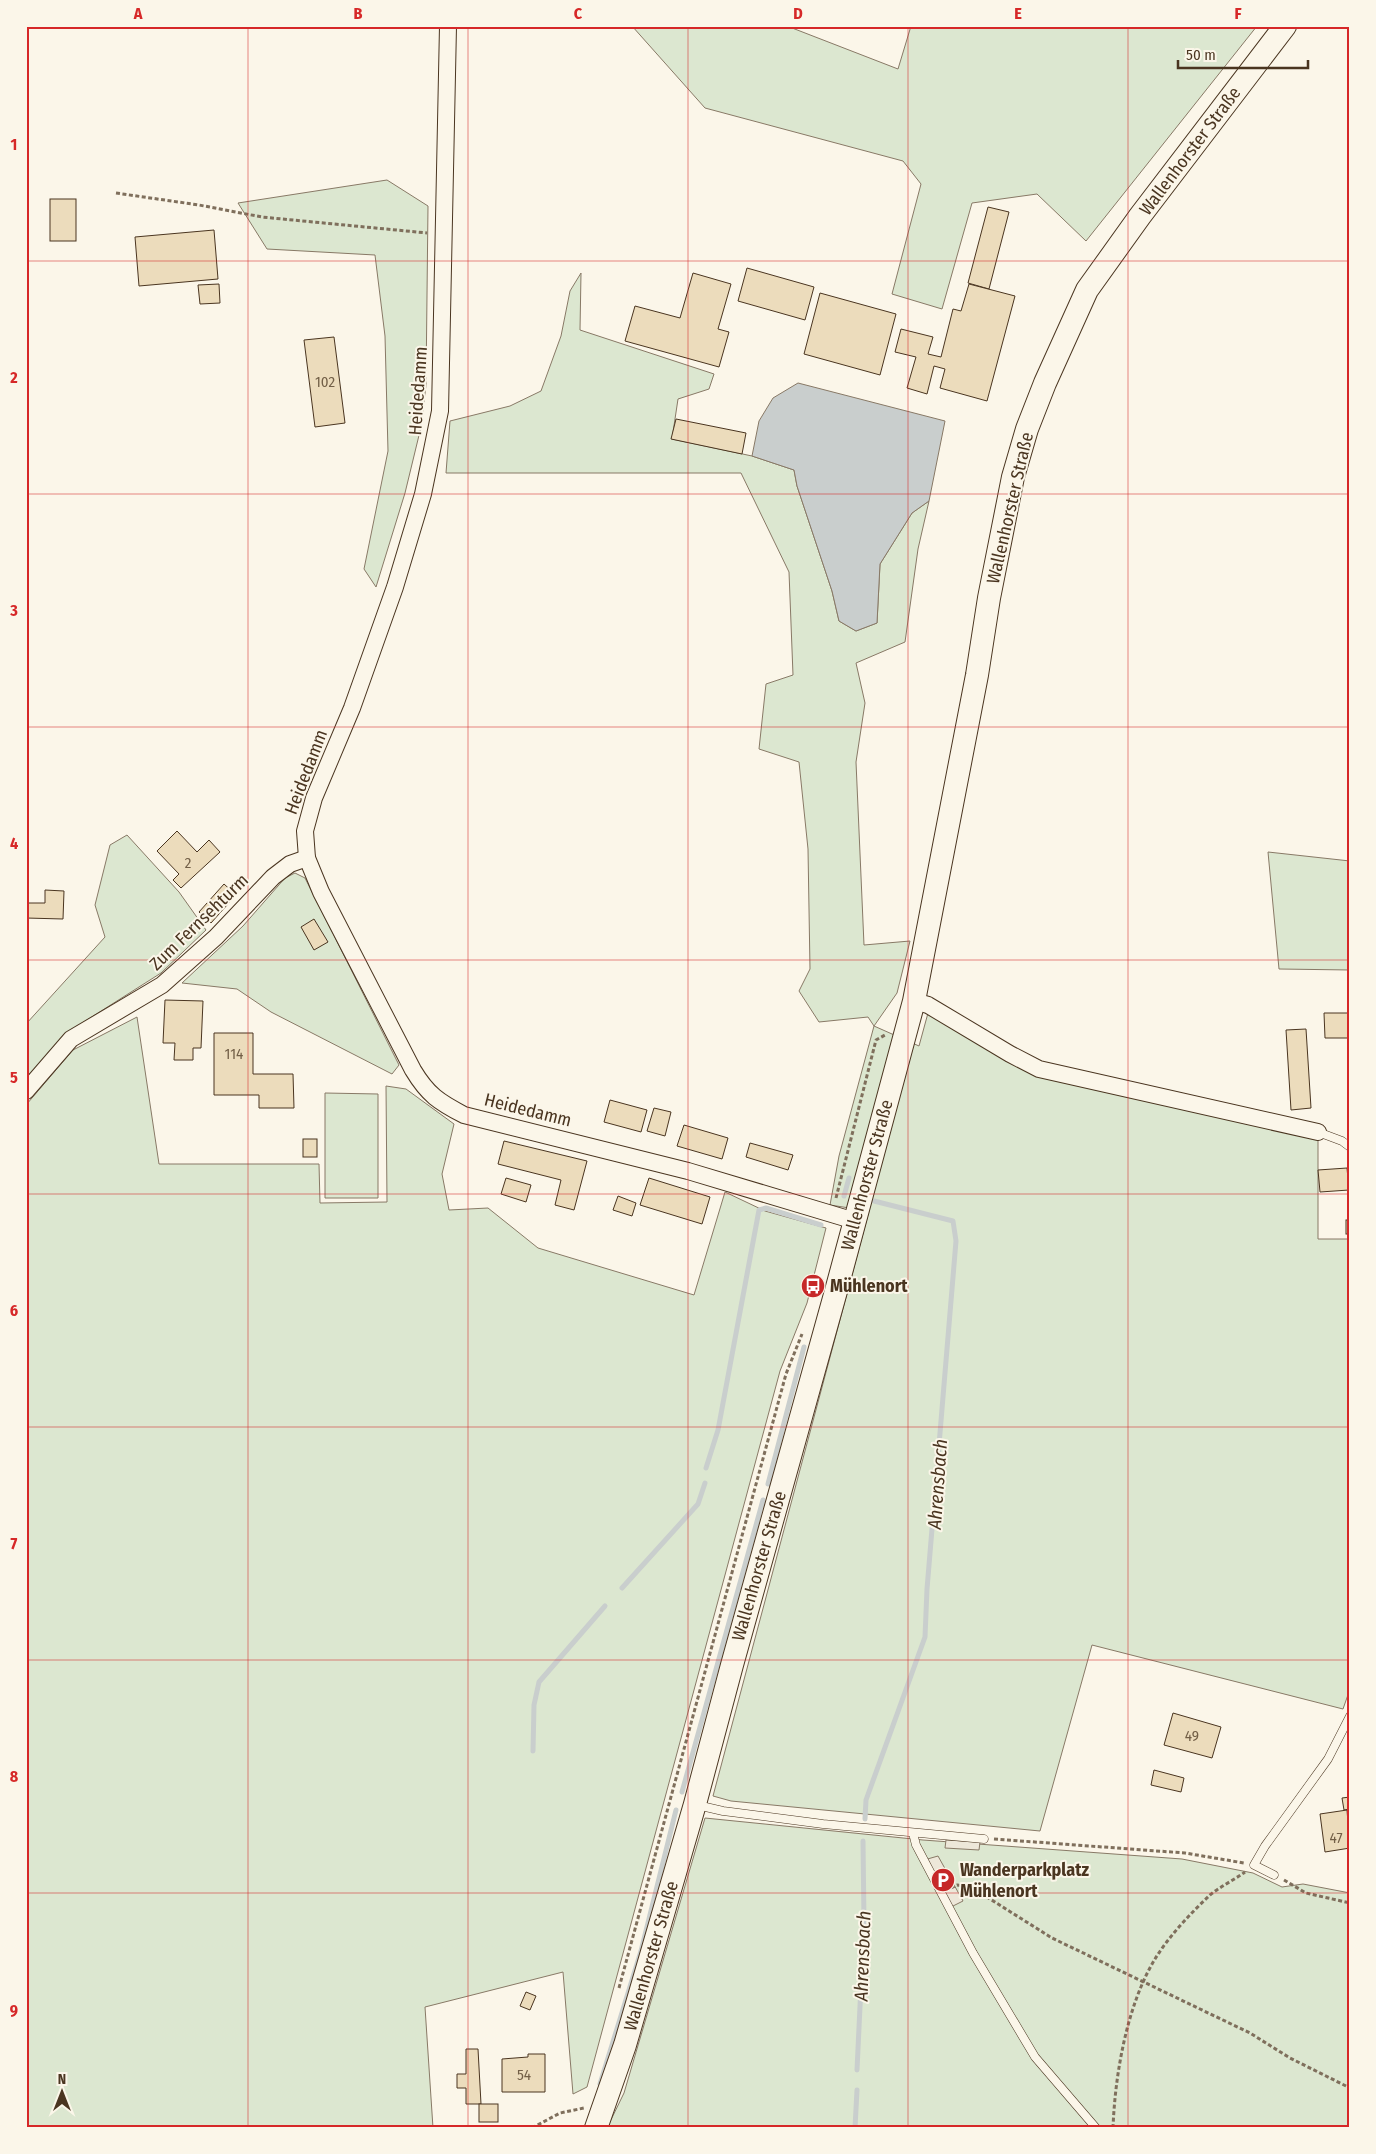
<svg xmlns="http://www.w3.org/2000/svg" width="1376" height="2154" viewBox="0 0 1376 2154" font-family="'Fira Sans Condensed',sans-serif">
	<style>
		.green { fill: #dce7d0; stroke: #887966 }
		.parking { fill: #ede7d9; stroke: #887966 }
		.water { fill: #c9cecd; stroke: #887966 }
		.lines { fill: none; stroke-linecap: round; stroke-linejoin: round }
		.stream { stroke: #c9cecd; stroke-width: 5 }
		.building { fill: #ecdcbc; stroke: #4a3520 }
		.lane-casing { stroke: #4a3520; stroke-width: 9 }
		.street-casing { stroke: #4a3520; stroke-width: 18 }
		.secondary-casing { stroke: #4a3520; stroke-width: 24 }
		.path { stroke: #7f6f5c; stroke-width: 3; stroke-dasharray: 4 2.5; stroke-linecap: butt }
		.lane { stroke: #fbf6e9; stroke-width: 8 }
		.street { stroke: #fbf6e9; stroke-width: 16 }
		.secondary { stroke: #fbf6e9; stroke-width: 22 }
		.grid { fill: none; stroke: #d62828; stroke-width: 1; stroke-opacity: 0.55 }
		.labels { text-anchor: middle; stroke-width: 4; stroke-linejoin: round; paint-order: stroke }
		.number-label { font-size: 15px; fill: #725f47 }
		.street-label { font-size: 18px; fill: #4a3520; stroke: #fbf6e9 }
		.poi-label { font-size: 18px; font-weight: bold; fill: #4a3520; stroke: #fbf6e9; text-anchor: start }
		.water-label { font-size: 19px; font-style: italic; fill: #4a3520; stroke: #fbf6e9 }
		.neatline { fill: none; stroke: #d62828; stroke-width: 2 }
		.grid-label { font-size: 16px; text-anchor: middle; font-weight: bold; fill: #d62828 }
	</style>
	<rect width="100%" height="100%" fill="#fbf6e9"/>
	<g class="green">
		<polygon points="632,26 787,26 898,69 911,26 1257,26 1086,241 1037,194 972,203 942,309 892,294 921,184 903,161 705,108"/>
		<polygon points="387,180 428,206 426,385 421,427 405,493 376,587 364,569 388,451 385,336 375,255 267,249 238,203"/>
		<polygon points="581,273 580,330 714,374 709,389 678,399 672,439 752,456 794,470 797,486 832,591 839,621 856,631 877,623 880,564 912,513 929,501 918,549 905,642 856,663 865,703 856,762 864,945 910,941 897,993 874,1026 919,1046 928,1013 995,1054 1318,1139 1318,1239 1350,1239 1350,1689 1343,1709 1092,1645 1040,1831 731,1801 713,1796 869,1211 830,1205 839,1156 874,1026 868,1017 819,1022 799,991 810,969 808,849 799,762 759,749 766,684 793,675 789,572 741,473 446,473 450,421 510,406 541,391 561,336 570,291"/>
		<polygon points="127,835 179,892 206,930 161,973 65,1034 26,1079 26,1024 105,937 95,905 110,845"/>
		<polygon points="1268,852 1350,861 1350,970 1279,969"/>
		<polygon points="295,873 305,878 399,1065 392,1074 271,1012 237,989 182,983 243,926 285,878"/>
		<polygon points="137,1017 159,1164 319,1164 320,1203 387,1202 386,1086 406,1089 454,1124 442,1174 449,1210 488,1208 538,1248 694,1295 725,1192 765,1211 826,1228 807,1303 780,1371 587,2087 573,2094 563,1972 425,2007 433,2128 26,2128 26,1105 73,1050"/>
		<polygon points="325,1093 378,1094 378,1198 325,1198"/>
		<polygon points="705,1818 923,1840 1182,1859 1253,1873 1282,1887 1303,1884 1350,1893 1350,2128 607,2128 624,2093"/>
	</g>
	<g class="parking">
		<polygon points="946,1840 980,1842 979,1850 945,1848"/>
		<polygon points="938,1856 963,1901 949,1908 924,1860"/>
	</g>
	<polygon class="water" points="798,383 945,421 929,501 912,513 880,564 877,623 856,631 839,621 832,591 797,486 794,470 752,456 759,421 773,398"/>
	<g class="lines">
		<g class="stream">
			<polyline points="844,1196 849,1178"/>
			<polyline points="706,1468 718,1430 759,1210 766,1208 821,1225"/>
			<polyline points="768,1484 804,1347"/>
			<polyline points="622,1588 698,1504 705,1483"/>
			<polyline points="533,1751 534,1705 539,1682 605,1606"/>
			<polyline points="682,1792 763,1500"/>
			<polyline points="865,1819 866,1800 925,1637 927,1589 956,1241 953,1221 874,1201"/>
			<polyline points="857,2070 864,1922 863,1841"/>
			<polyline points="600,2084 641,1951 676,1810"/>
			<polyline points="855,2128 857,2090"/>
		</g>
	</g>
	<g class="building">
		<rect x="50" y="199" width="26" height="42"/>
		<polygon points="988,207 1009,212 989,289 968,283"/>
		<polygon points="214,230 218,279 139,286 135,237"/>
		<polygon points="747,268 814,287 805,320 738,301"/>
		<polygon points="693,273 731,284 718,329 729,332 719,367 625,341 635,306 680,318"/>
		<polygon points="219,284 220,303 200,304 198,285"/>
		<polygon points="969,284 1015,296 987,401 940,388 945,369 934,366 927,394 907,388 916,357 895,352 901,329 933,337 928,354 941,357 953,309 961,311"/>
		<polygon points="820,293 896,314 880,375 804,354"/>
		<polygon points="334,337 345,423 315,427 304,340"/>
		<polygon points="676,419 746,433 742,454 671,439"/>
		<polygon points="177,831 197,852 209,840 220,852 181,888 173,880 179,874 157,851"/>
		<polygon points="224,884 236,895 211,923 199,912"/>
		<polygon points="45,890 64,891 63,919 26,918 26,903 45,903"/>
		<polygon points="314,919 328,942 314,950 301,927"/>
		<polygon points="165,1000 203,1001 201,1048 193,1048 193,1060 174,1060 175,1043 163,1043"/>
		<polygon points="1324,1013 1350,1013 1350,1038 1325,1038"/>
		<polygon points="1306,1029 1311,1108 1291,1110 1286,1030"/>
		<polygon points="214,1033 253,1033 253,1074 293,1074 294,1108 259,1108 259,1095 214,1095"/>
		<polygon points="610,1100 647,1110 641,1132 604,1122"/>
		<polygon points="654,1108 671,1112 665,1136 647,1131"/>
		<polygon points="684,1125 728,1138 722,1159 677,1146"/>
		<rect x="303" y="1139" width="14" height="18"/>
		<polygon points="504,1141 587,1161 574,1210 555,1205 561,1180 498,1164"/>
		<polygon points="750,1143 793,1155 788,1170 746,1157"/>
		<polygon points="1347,1168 1349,1190 1320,1192 1318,1170"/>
		<polygon points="506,1178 531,1185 526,1202 501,1194"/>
		<polygon points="649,1178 710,1197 702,1224 640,1205"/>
		<polygon points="618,1196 636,1203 632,1216 613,1210"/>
		<rect x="1346" y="1220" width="4" height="14"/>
		<polygon points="1173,1713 1221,1727 1212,1758 1164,1745"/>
		<polygon points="1154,1770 1184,1778 1181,1792 1151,1785"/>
		<polygon points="1350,1797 1350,1809 1344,1810 1342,1798"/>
		<polygon points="1347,1810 1350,1848 1325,1852 1320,1814"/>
		<polygon points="526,1992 536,1996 530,2010 520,2006"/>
		<polygon points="466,2049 478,2049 481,2104 466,2104 466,2088 457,2088 457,2074 466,2074"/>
		<polygon points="528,2054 545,2054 545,2092 502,2092 502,2059 528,2057"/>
		<rect x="479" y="2104" width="19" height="18"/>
	</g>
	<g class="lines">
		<g class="lane-casing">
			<g id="lane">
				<polyline points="1318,1132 1342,1141 1350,1147"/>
				<polyline points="697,1805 723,1811 823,1824 984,1839"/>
				<polyline points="913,1833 916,1845 973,1953 1035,2057 1096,2128"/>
				<polyline points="1274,1875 1254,1865 1265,1846 1328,1759 1350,1716"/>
			</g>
		</g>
		<g class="street-casing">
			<g id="street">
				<path d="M448,26L440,411L423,494L395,587L352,708L314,798L305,831L307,858L321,892L413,1070C428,1095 439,1102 464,1115L688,1171L855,1221"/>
				<polyline points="914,1001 928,1005 1010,1054 1039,1069 1318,1132"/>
				<polyline points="26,1091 71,1039 162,985 216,937 273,877 290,864 307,858"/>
			</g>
		</g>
		<g class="secondary-casing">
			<polyline id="secondary" points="596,2128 625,2045 695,1804 732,1665 836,1291 914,1001 977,675 989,598 1013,477 1027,429 1045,383 1087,290 1140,216 1285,26"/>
		</g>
		<g class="path">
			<polyline points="116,193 199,205 262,217 427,233"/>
			<polyline points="836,1198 876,1040 885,1035"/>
			<polyline points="994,1839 1185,1853 1244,1863"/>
			<polyline points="1284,1880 1306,1893 1350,1903"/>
			<polyline points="951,1888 957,1885 971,1887 1052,1938 1250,2033 1290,2058 1350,2088"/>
			<polyline points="619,1988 786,1374 802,1334"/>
			<polyline points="532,2128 560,2113 584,2108"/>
			<path d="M1113,2128C1115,2074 1127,2005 1155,1959C1169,1936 1191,1913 1210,1895C1221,1886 1234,1880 1245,1872"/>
		</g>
		<use href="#lane" class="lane"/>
		<use href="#street" class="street"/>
		<use href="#secondary" class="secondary"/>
	</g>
	<path class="grid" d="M248,26V2128M468,26V2128M688,26V2128M908,26V2128M1128,26V2128M26,261H1350M26,494H1350M26,727H1350M26,960H1350M26,1194H1350M26,1427H1350M26,1660H1350M26,1893H1350"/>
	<defs>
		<g id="bus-disc" transform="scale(1.25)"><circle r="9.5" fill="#c62828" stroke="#fbf6e9"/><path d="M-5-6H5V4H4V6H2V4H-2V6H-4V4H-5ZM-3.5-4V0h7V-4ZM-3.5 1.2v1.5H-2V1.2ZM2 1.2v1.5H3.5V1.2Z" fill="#fff"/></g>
		<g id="parking-disc" transform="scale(1.25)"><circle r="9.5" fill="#c62828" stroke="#fbf6e9"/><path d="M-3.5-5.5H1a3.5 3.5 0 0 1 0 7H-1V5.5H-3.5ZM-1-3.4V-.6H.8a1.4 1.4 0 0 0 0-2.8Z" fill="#fff"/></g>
	</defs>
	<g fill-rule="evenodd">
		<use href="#bus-disc" x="813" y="1286"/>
		<use href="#parking-disc" x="943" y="1880"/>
	</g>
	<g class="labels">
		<g class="number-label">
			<text x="325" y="387">102</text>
			<text x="188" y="868">2</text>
			<text x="234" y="1059">114</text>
			<text x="1192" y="1741">49</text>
			<text x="1336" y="1843">47</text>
			<text x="524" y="2080">54</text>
		</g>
		<g class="street-label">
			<text transform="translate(1190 151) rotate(-53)" y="6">Wallenhorster Straße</text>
			<text transform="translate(418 391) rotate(-86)" y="6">Heidedamm</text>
			<text transform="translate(1010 508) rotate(-77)" y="6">Wallenhorster Straße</text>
			<text transform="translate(306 772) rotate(-69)" y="6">Heidedamm</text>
			<text transform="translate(199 922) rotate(-44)" y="6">Zum Fernsehturm</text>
			<text transform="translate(528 1110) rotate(14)" y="6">Heidedamm</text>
			<text transform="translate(867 1175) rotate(-75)" y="6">Wallenhorster Straße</text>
			<text transform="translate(759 1566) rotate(-74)" y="6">Wallenhorster Straße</text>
			<text transform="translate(651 1956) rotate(-74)" y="6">Wallenhorster Straße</text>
		</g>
		<g class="poi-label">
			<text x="830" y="1292">Mühlenort</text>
			<text x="960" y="1876">Wanderparkplatz<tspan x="960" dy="21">Mühlenort</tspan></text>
		</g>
		<g class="water-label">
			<text transform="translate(937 1484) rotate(-86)" y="7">Ahrensbach</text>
			<text transform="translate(862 1956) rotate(-88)" y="7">Ahrensbach</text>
		</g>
	</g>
	<rect width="1376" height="2154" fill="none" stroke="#fbf6e9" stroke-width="55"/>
	<g transform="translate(62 2092)" stroke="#fbf6e9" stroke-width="4" paint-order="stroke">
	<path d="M0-4L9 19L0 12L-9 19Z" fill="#4a3520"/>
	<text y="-8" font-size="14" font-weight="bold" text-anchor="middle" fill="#4a3520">N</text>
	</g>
	<path d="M1178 60v8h130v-8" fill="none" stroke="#4a3520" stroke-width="2.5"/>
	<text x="1186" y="60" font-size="15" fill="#4a3520" stroke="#fbf6e9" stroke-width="4" paint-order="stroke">50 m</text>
	<rect x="28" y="28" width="1320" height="2098" class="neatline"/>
	<g class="grid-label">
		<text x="138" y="19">A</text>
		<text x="358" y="19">B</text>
		<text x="578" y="19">C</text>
		<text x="798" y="19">D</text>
		<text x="1018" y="19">E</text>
		<text x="1238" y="19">F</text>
		<text x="14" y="150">1</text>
		<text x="14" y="383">2</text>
		<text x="14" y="616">3</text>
		<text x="14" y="849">4</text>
		<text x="14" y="1083">5</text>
		<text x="14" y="1316">6</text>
		<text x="14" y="1549">7</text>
		<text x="14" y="1782">8</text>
		<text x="14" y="2016">9</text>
	</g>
</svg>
